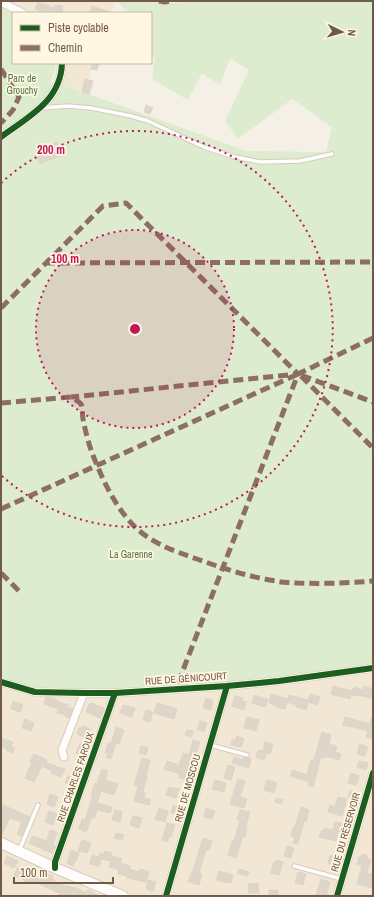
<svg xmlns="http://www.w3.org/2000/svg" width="374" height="897" viewBox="0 0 374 897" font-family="'Archivo Narrow',sans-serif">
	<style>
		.residential { fill: #f1e7d4 }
		.green { fill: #ddeccf }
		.building { fill: #dfd6ca; stroke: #ded4c7 }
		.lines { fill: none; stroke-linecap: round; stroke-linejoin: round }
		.lane-casing { stroke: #d4cbc0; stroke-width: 5.5 }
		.street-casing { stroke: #d4cbc0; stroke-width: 9 }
		.secondary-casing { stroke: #d5cdc2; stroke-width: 12 }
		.lane { stroke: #fefdfb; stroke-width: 3.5 }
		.street { stroke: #fefdfb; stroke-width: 7 }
		.secondary { stroke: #fefdfb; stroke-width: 10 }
		.quiet { stroke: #8d6e63; stroke-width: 5; stroke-dasharray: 10 5; stroke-linecap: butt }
		.cycleway-casing { stroke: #fff7e4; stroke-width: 8 }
		.cycleway { stroke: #1b5e20; stroke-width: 6 }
		.ring { fill: none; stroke: #c2185b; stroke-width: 2; stroke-dasharray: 2 4 }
		.labels { text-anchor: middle; stroke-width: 3.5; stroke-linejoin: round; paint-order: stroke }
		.park-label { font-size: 10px; fill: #4c7e40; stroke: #fff7e4 }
		.street-label { font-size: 10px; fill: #725b46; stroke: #fff7e4 }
		.centre { fill: #c2185b; stroke: #fff7e4; stroke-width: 2 }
		.ring-label { font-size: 12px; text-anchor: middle; font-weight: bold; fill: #c2185b; stroke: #fff7e4; stroke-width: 3.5; stroke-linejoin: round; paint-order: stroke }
	</style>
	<rect width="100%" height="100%" fill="#f5f0e5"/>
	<g class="residential">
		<polygon points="1,1 116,1 112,13 18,13"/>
		<polygon points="56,63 94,63 84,91 58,83"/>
		<polygon points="373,664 373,896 1,896 1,677 37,688 116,689 227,683 266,679"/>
	</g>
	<polygon class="green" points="117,1 178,3 178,1 373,1 373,664 266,679 227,683 116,689 37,688 1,677 1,7 13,13 13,63 56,63 55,71 50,84 58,83 246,151 326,152 332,127 292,99 238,139 225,121 249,70 230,58 220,85 202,73 188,100 152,79 155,58 151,56 151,13 128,13"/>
	<g class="building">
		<polygon points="38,2 54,8 55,5 63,6 62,11 66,13 47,13 40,11 35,9"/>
		<polygon points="92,6 110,12 110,13 89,13"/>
		<polygon points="92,63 99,63 97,70 91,69"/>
		<polygon points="85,79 93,81 89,94 82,92"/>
		<polygon points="146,105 153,108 150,114 144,112"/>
		<polygon points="57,142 62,155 40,164 37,157 54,150 52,144"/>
		<polygon points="333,686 352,691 354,687 363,690 364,686 373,689 373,692 371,698 358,695 358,696 351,695 350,699 331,694"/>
		<polygon points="271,694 288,699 285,709 276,707 276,705 269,703"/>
		<polygon points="310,694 320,697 317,705 308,702 306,710 296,707 297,705 287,702 289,695 308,700"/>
		<polygon points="254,695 268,699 265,707 252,703"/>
		<polygon points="235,696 243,698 242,701 246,702 244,710 232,706"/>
		<polygon points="46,697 49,698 49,697 50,697 57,700 57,701 68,705 67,707 73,709 69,718 66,717 64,714 61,714 57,713 58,709 44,704"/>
		<polygon points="206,698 213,700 211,710 203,708"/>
		<polygon points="13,701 23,705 20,712 11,709"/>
		<polygon points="91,703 104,708 100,718 86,712 89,704"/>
		<polygon points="157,703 177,709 174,719 154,713"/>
		<polygon points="123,705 135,708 132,717 120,713"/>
		<polygon points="146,710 153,712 150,722 143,720"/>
		<polygon points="247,717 259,720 256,731 244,728"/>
		<polygon points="345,717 370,724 371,718 373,718 373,739 366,737 368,731 351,726 351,727 343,725"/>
		<polygon points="25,719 34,723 31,731 22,728"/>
		<polygon points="200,721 207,723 204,732 197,729"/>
		<polygon points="82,726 90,729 86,738 77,734 79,728 80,729"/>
		<polygon points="116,727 124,730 119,744 116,743 111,759 106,757 108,754 105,753 108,743 111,744"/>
		<polygon points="187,730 193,731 192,737 185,735"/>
		<polygon points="322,732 331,735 329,744 337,746 335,752 341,754 339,760 325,756 325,758 321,757 313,787 308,785 309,782 291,776 292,770 307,775 311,760 314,760"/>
		<polygon points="237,736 244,739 241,747 231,745 232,740 235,740"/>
		<polygon points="1,738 13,742 11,746 15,748 13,753 7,751 7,749 1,747"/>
		<polygon points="193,740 200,742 195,757 189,755"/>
		<polygon points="265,742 273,744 270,754 266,753 264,760 256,757 258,750 263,751"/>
		<polygon points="80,743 88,746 84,756 76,753"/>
		<polygon points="360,744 368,747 365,756 357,754"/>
		<polygon points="141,746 148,748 146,755 139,753"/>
		<polygon points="183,753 192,756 188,770 190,770 187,780 179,778 180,774 164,769 167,761 179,765"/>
		<polygon points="34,754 47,760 46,763 65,769 61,777 51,773 52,771 42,766 34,782 25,778 32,762 30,762"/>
		<polygon points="234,757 243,760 244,757 251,759 249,768 232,763"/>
		<polygon points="142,758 150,760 146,776 147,777 143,791 145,792 144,798 150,799 149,805 134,801 138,786 134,785"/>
		<polygon points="359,761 368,763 366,770 357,767"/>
		<polygon points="228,765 235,767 231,780 224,778"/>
		<polygon points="102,769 108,771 105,780 118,784 114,795 101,791 97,803 112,807 110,813 97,810 95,818 92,817 86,832 79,829 82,819 85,820 93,796 91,795 95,783 97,784"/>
		<polygon points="351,773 359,776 356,785 348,783"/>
		<polygon points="68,776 78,779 75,787 65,783"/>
		<polygon points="238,779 245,781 240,797 247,799 244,808 230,804"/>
		<polygon points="215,780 226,783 224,792 212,789"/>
		<polygon points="267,780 277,783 274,793 264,790"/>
		<polygon points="169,787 179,789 176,798 166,795"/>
		<polygon points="350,791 355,793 353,799 348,797"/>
		<polygon points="50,794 58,797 54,807 47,804"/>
		<polygon points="338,797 347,799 342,816 328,812 330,805 335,807"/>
		<polygon points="276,798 283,800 281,804 275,802"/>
		<polygon points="1,804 30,817 22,836 17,834 22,822 10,818 1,836"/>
		<polygon points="173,805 181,807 179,815 171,813"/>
		<polygon points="301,807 309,810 306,822 304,821 298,844 293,843 295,837 291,836 294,826 295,827"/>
		<polygon points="159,808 168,811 165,822 155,819"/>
		<polygon points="206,808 215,811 212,819 204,817"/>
		<polygon points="115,810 122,812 120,822 112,820"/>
		<polygon points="240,810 250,812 245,828 247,828 245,837 243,836 236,858 228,855 232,841 234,841 240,820 237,819"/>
		<polygon points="49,811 57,814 53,825 45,822"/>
		<polygon points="133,816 142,818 139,828 130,825"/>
		<polygon points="335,822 345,824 342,832 338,831 336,841 319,837 321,831 323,831 324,828 333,830"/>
		<polygon points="167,823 175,825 171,837 169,837 167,842 162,840"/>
		<polygon points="50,830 57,832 53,845 55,846 52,853 43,850 43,849 29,843 32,836 47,841"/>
		<polygon points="116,833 124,835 122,840 114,838"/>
		<polygon points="203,838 212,841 209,850 206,849 199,873 202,874 199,885 188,882 192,871 193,871"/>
		<polygon points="82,840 91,843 87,853 78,851"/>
		<polygon points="287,846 294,848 291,858 284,856"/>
		<polygon points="71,850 79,853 76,861 75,861 73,866 67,863"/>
		<polygon points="105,851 112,853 111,856 122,859 120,863 130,866 129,869 139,872 140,869 149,872 146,882 127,878 127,876 118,874 119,870 109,867 111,861 101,859 99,866 90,864 92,855 98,857 100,853 104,854"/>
		<polygon points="362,854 368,856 367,859 371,860 367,873 373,874 373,888 357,884 362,865 357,864 359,857 361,858"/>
		<polygon points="330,855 341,859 339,866 328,863"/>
		<polygon points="7,856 18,861 14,868 4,863"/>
		<polygon points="276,860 283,862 279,875 271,873 274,862 276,862"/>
		<polygon points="18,867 39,878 42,872 45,874 45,872 53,876 52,879 55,880 54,882 67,887 68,886 74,888 74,887 86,893 88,890 100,896 75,896 71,894 70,896 63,896 59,894 59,893 33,881 31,884 14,875"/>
		<polygon points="239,869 249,872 247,876 238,873"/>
		<polygon points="219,871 233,875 231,883 224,882 216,880"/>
		<polygon points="298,872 306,874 303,885 295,883"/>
		<polygon points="321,879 330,882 326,896 316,896"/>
		<polygon points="148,880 156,882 153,891 146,889"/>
		<polygon points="258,883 259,893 249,893 248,884"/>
		<polygon points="269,890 278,890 279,896 269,896"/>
	</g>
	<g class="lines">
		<g class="lane-casing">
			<g id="lane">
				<polyline points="42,108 54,107 68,106 91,108 131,116 148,121 204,147 231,156 260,162 300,161 332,154"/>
				<polyline points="210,745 247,755"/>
				<polyline points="19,851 38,805"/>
				<polyline points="294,866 342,879"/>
			</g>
		</g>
		<g class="street-casing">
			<g id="street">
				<polyline points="1,2 23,13"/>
				<path d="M1,137C28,117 61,101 62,63"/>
				<polyline points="1,682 35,692 84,693 115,693 227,686 279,681 373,668"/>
				<polyline points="64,757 62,750 84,693"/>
				<polyline points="55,868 55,862 115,693"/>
				<polyline points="166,896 227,686"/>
				<polyline points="337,896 373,773"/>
			</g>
		</g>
		<g class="secondary-casing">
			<polyline id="secondary" points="1,843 55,868 123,896"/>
		</g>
		<use href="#lane" class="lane"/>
		<use href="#street" class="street"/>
		<use href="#secondary" class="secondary"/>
		<g class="quiet">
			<polyline points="159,1 165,2 170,1"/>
			<polyline points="1,69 19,97 13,110 1,123"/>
			<polyline points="45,263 373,262"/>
			<polyline points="1,308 103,206 126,203 298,374 71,397"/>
			<polyline points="301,376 373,448"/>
			<path d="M1,403L71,397C74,399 78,401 81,404C83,408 82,414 83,419C86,434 90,450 97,465C106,487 118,510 135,527C153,544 174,551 197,559C222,568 249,577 276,581C283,583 290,582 297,583C322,584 348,583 373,581"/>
			<polyline points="1,509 298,374 373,402"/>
			<polyline points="1,573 22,594"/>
			<polyline points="178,683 298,374 373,338"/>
		</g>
		<g class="cycleway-casing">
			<g id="cycleway">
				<path d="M1,137C28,117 61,101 62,63"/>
				<polyline points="1,682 35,692 84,693 115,693 227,686 279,681 373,668"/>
				<polyline points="55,868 55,862 115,693"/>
				<polyline points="166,896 227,686"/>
				<polyline points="337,896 373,773"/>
			</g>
		</g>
		<use href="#cycleway" class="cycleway"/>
	</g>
	<circle cx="135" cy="329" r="99" fill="#c2185b" fill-opacity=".12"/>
	<g class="ring">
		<circle cx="135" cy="329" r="99"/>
		<path d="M1 183A198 198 0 1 1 1 475"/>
	</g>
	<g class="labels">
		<g class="park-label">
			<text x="22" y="82">Parc de<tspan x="22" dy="12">Grouchy</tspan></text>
			<text x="131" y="558">La Garenne</text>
		</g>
		<g class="street-label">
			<text transform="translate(186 678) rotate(-4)" y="4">RUE DE GÉNICOURT</text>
			<text transform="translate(75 777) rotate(-71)" y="4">RUE CHARLES FAROUX</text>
			<text transform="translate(187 788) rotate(-74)" y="4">RUE DE MOSCOU</text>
			<text transform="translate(345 832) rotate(-74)" y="4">RUE DU RÉSERVOIR</text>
		</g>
	</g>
	<circle cx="135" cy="329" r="6" class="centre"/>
	<g class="ring-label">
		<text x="51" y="154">200 m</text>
		<text x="65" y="263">100 m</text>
	</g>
	<rect width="374" height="897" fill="none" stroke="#725b46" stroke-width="4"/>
	<rect x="12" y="12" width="140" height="52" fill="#fff7e4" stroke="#c7b9a5"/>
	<rect x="20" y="25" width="20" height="6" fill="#1b5e20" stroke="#c7b9a5"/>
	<text x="48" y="32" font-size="12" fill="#725b46">Piste cyclable</text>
	<rect x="20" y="45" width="20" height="6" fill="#8d6e63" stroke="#c7b9a5"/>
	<text x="48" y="52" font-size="12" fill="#725b46">Chemin</text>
	<g transform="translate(342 32) rotate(95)" stroke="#fff7e4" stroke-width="3" paint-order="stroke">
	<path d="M0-3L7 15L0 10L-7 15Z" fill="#725b46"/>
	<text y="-6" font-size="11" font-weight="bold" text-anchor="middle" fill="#725b46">N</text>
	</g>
	<path d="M14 877v6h99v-6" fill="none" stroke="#725b46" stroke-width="2"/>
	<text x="20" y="877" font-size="12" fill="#725b46" stroke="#fff7e4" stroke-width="3" paint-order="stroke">100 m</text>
</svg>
